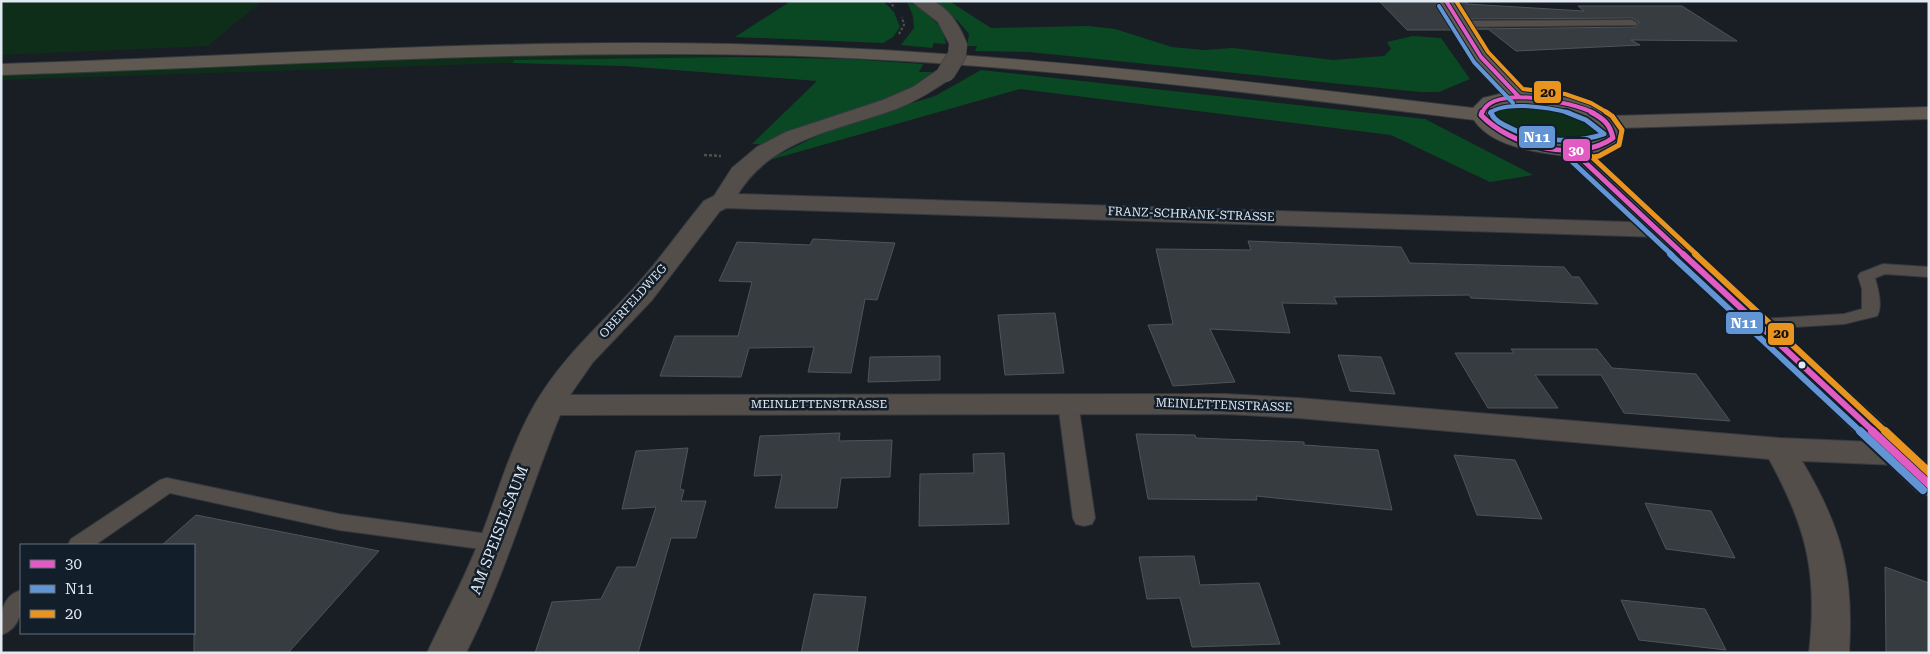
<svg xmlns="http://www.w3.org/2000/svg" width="1930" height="654" viewBox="0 0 1930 654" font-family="'Roboto Serif',serif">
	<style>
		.green { fill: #0f2e1a }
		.forest { fill: #0a4824 }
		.building { fill: #373c41; stroke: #4e5459 }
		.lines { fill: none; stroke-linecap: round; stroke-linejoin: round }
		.lane-casing { stroke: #353a40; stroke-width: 2 }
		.street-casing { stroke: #353a40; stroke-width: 2 }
		.secondary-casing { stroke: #353a40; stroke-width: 2 }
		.path-far1 { stroke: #51504e; stroke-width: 2; stroke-dasharray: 2.5 2; stroke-linecap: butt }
		.path { stroke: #51504e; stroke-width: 2.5; stroke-dasharray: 3 2; stroke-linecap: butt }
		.lane { fill: #534e49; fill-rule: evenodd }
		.street { fill: #534e49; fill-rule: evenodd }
		.secondary { fill: #5f5951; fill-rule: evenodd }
		.street-bridge-casing { stroke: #353a40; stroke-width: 19; stroke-linecap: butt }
		.street-bridge { stroke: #534e49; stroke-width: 18 }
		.bus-1-far3-casing { stroke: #121e2a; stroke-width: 6 }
		.bus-1-far2-casing { stroke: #121e2a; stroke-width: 8 }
		.bus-1-far1-casing { stroke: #121e2a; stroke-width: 10 }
		.bus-1-casing { stroke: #121e2a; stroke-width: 12 }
		.bus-2-far3-casing { stroke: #121e2a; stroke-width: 6 }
		.bus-2-far2-casing { stroke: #121e2a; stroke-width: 8 }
		.bus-2-far1-casing { stroke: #121e2a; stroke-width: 10 }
		.bus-2-casing { stroke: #121e2a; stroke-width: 12 }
		.bus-3-far3-casing { stroke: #121e2a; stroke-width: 6 }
		.bus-3-far2-casing { stroke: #121e2a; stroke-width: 8 }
		.bus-3-far1-casing { stroke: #121e2a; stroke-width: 10 }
		.bus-3-casing { stroke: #121e2a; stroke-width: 12 }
		.bus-1-far3 { stroke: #e25bc2; stroke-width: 4 }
		.bus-1-far2 { stroke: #e25bc2; stroke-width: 5 }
		.bus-1-far1 { stroke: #e25bc2; stroke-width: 6 }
		.bus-1 { stroke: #e25bc2; stroke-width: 8 }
		.bus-2-far3 { stroke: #6394d3; stroke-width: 4 }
		.bus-2-far2 { stroke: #6394d3; stroke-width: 5 }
		.bus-2-far1 { stroke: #6394d3; stroke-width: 6 }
		.bus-2 { stroke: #6394d3; stroke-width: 8 }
		.bus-3-far3 { stroke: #ea9420; stroke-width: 4 }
		.bus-3-far2 { stroke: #ea9420; stroke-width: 5 }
		.bus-3-far1 { stroke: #ea9420; stroke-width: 6 }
		.bus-3 { stroke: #ea9420; stroke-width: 8 }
		.bus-dot { fill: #e1e9f2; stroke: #121e2a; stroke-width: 2 }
		.labels { text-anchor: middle; stroke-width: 5; stroke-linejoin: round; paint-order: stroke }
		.street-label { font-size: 12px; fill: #e1e9f2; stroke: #121e2a }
		.near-street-label { font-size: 15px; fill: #e1e9f2; stroke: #121e2a }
		.line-badge { stroke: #121e2a; stroke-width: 2 }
		.badge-label { font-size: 14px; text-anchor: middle; font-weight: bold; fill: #fff }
		.pale-badge-label { font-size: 14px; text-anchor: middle; font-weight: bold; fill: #111 }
	</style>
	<rect width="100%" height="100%" fill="#181e24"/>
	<g class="green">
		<polygon points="1,1 262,1 208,46 1,55"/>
		<polygon points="604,53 739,57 516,60 512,63 1,80 1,75 486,55"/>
		<path d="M1510,103C1532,101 1593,106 1598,134C1580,154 1527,140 1506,130C1500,127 1496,120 1492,116L1493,111Z"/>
	</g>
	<g class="forest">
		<polygon points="791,1 883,1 894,12 900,27 893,37 883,43 735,37"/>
		<polygon points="907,1 922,9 942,28 946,44 934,43 932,48 901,45 914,28 913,16"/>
		<polygon points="932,1 949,1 991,28 1088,26 1115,29 1172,47 1203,50 1233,48 1333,60 1384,56 1391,49 1387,42 1413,36 1441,38 1470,79 1439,92 1420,92 1029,52 975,51 977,46 967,46 969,34 958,21"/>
		<polygon points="739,57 849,59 923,64 919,72 933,72 911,90 802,127 767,144 752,144 817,81 624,66 512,63 515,60"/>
		<polygon points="981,70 1425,119 1533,175 1490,182 1391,135 1020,89 766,161 837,126 935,96"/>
	</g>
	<g class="building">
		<polygon points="1379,1 1436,1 1453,30 1407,30"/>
		<polygon points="1456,1 1467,1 1467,4 1584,11 1578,6 1682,6 1737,41 1631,40 1640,45 1516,51 1488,29 1474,29 1636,27 1639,22 1632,18 1468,19"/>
		<polygon points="813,239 895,243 877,300 865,299 851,373 808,372 814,347 749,348 741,377 660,376 675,336 738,336 752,282 719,281 737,242 810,245"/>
		<polygon points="1248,241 1401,247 1410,263 1564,267 1572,277 1579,277 1598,304 1471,298 1469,295 1334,297 1337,304 1282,303 1290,333 1210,329 1235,382 1173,386 1148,325 1173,324 1156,249 1251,250"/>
		<polygon points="1055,313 1064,373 1005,375 998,315"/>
		<polygon points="1511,349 1597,349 1612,368 1696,374 1730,421 1624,413 1601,375 1535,375 1558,408 1488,408 1455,353 1514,353"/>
		<polygon points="1338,355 1381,357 1395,394 1350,391"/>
		<polygon points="940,356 940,380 868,382 870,357"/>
		<polygon points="840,433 839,441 892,440 890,477 841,478 837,508 775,508 782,475 754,476 760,436"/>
		<polygon points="1136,434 1195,435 1196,438 1304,442 1304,445 1378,450 1392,510 1256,496 1257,500 1148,499"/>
		<polygon points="688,448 680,489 684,490 681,501 706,501 696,538 671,538 638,653 535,653 552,602 601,599 617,567 636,567 656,507 622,509 636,451"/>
		<polygon points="1004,453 1009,524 919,526 920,474 974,473 973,454"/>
		<polygon points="1454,455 1515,460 1542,519 1477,515"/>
		<polygon points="1645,503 1711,511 1735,558 1666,549"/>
		<polygon points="196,515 379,551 288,653 194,653 194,545 162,545"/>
		<polygon points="1194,556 1200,585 1259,583 1280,644 1192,647 1180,598 1147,599 1139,557"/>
		<polygon points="1885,567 1929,583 1929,653 1886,653"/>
		<polygon points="814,594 866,597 857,653 801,653"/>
		<polygon points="1621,600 1705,609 1726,650 1639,640"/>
	</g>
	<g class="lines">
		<g class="lane-casing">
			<g id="lane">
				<polygon points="1632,20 1637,23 1636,25 1459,27 1454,24 1459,21"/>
				<path d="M1883,264L1929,267V277L1885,274L1875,278C1878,288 1883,307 1877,316L1844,324L1759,329L1753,328L1750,324L1753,320L1759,319L1844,314L1862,309V289L1858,276L1860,273Z"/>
				<polygon points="1068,397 1075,399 1078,403 1095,518 1092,524 1084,526 1076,524 1073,518 1058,403 1061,399"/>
				<polygon points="167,478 339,514 496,535 504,537 507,543 504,549 496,551 339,530 170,493 95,545 68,545 71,539 160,480"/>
				<path d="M21,590C22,608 22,628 1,635C1,616 0,597 21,590Z"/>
			</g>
		</g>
		<g class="street-casing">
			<g id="street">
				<path d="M911,1C917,1 926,0 932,1C949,7 962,29 967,45L964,49H952L938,22Z"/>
				<path d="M946,67L953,69L955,73L953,77C934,90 917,101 896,109C839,130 772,138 738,194L1660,223L1669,225L1672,230L1669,235L1660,237L726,208L720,211L652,300L593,362L570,395L1225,394L1298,398L1779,438L1897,443L1908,446L1913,454L1908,462L1897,465L1802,461C1842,528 1854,574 1849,653H1809C1818,574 1807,528 1769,459L1298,418L1225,414L560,415C528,494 505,576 466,653H427C444,617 463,581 478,544C497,497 510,447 535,404C561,359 598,327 633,289C658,262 680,230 704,201L714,196L732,168L757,147L786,132L883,100L913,87L939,69Z"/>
			</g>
		</g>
		<g class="secondary-casing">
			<path id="secondary" d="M1438,1H1454L1488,54L1525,92L1575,99L1599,108L1610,116L1929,107V119L1620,128L1623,136C1617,150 1603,152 1590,155L1929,465V496L1917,492L1566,156C1536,152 1492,147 1474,120C1236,91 997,60 758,55C505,50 253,67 1,75V64C255,56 510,37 765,45C1002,52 1238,80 1473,108L1483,98L1504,93L1475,61ZM1519,103C1539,104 1601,109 1603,137C1577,150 1508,141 1491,115L1492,110L1501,105Z"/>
		</g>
		<g class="path-far1">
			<polyline points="889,1 895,8"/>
			<polyline points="899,34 904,25 902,17"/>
		</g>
		<polyline class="path" points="704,155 721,156"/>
		<use href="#lane" class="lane"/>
		<use href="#street" class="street"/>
		<use href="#secondary" class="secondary"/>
		<g class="street-bridge-casing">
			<polyline id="street-bridge" points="946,73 957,55 958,45"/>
		</g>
		<use href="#street-bridge" class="street-bridge"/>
		<g class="bus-1-far3-casing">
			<g id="bus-1-far3">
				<polyline points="1446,1 1481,57 1519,97"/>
				<path d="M1482,113C1493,84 1572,102 1594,113"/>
			</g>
		</g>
		<g class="bus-1-far2-casing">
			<g id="bus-1-far2">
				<path d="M1482,112L1481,115C1511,146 1576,164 1613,138C1610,124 1604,119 1591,112"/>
				<polyline points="1572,150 1684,255"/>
			</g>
		</g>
		<g class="bus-1-far1-casing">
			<polyline id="bus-1-far1" points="1683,254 1874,432"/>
		</g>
		<g class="bus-1-casing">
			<polyline id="bus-1" points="1872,431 1929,484"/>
		</g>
		<g class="bus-2-far3-casing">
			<g id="bus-2-far3">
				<polyline points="1439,6 1474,62 1513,103"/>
				<path d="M1490,113C1505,100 1551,108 1570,113"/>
			</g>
		</g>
		<g class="bus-2-far2-casing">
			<g id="bus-2-far2">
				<path d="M1491,112C1492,117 1498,122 1504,125C1533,141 1573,145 1604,134L1586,120L1566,112"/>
				<polyline points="1566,156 1672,255"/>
			</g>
		</g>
		<g class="bus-2-far1-casing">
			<polyline id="bus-2-far1" points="1670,254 1861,432"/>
		</g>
		<g class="bus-2-casing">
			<polyline id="bus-2" points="1860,431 1923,490"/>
		</g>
		<g class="bus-3-far3-casing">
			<polyline id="bus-3-far3" points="1456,1 1488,52 1523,89 1565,94 1591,103 1608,113"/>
		</g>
		<g class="bus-3-far2-casing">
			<g id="bus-3-far2">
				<polyline points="1578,144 1697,255"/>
				<polyline points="1588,158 1599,156 1619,145 1622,130 1612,116 1606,112"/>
			</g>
		</g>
		<g class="bus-3-far1-casing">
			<polyline id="bus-3-far1" points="1695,254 1886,432"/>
		</g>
		<g class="bus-3-casing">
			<polyline id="bus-3" points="1885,431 1929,472"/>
		</g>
		<use href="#bus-1-far3" class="bus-1-far3"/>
		<use href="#bus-1-far2" class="bus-1-far2"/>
		<use href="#bus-1-far1" class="bus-1-far1"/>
		<use href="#bus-1" class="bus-1"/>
		<use href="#bus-2-far3" class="bus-2-far3"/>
		<use href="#bus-2-far2" class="bus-2-far2"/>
		<use href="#bus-2-far1" class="bus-2-far1"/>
		<use href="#bus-2" class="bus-2"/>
		<use href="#bus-3-far3" class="bus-3-far3"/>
		<use href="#bus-3-far2" class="bus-3-far2"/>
		<use href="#bus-3-far1" class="bus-3-far1"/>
		<use href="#bus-3" class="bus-3"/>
	</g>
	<circle class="bus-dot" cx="1802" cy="365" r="4.5"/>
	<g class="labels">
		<g class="street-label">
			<text transform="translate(1191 214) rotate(2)" y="4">FRANZ-SCHRANK-STRASSE</text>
			<text transform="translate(633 301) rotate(-48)" y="4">OBERFELDWEG</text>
			<text x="819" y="408">MEINLETTENSTRASSE</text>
			<text transform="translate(1224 405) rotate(2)" y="4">MEINLETTENSTRASSE</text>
		</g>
		<g class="near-street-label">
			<text transform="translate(499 530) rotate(-69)" y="5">AM SPEISELSAUM</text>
		</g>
	</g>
	<g class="line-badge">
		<rect x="1533" y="80" width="29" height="24" rx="5" fill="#ea9420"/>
		<rect x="1518" y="125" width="38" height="24" rx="5" fill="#6394d3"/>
		<rect x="1562" y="138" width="29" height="24" rx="5" fill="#e25bc2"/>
		<rect x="1725" y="311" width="39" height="24" rx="5" fill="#6394d3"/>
		<rect x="1767" y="322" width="28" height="24" rx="5" fill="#ea9420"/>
	</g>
	<g class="badge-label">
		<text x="1537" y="142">N11</text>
		<text x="1576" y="155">30</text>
		<text x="1744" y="328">N11</text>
	</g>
	<g class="pale-badge-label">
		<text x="1548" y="97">20</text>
		<text x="1781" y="338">20</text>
	</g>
	<rect width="1930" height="654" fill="none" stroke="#e1e9f2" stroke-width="5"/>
	<rect x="20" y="544" width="175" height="90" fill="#121e2a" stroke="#656f7a"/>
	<rect x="30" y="560" width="25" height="8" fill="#e25bc2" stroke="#656f7a"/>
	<text x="65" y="569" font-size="15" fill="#e1e9f2">30</text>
	<rect x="30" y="585" width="25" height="8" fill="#6394d3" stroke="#656f7a"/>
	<text x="65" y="594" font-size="15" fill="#e1e9f2">N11</text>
	<rect x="30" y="610" width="25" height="8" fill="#ea9420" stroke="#656f7a"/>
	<text x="65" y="619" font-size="15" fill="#e1e9f2">20</text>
</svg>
